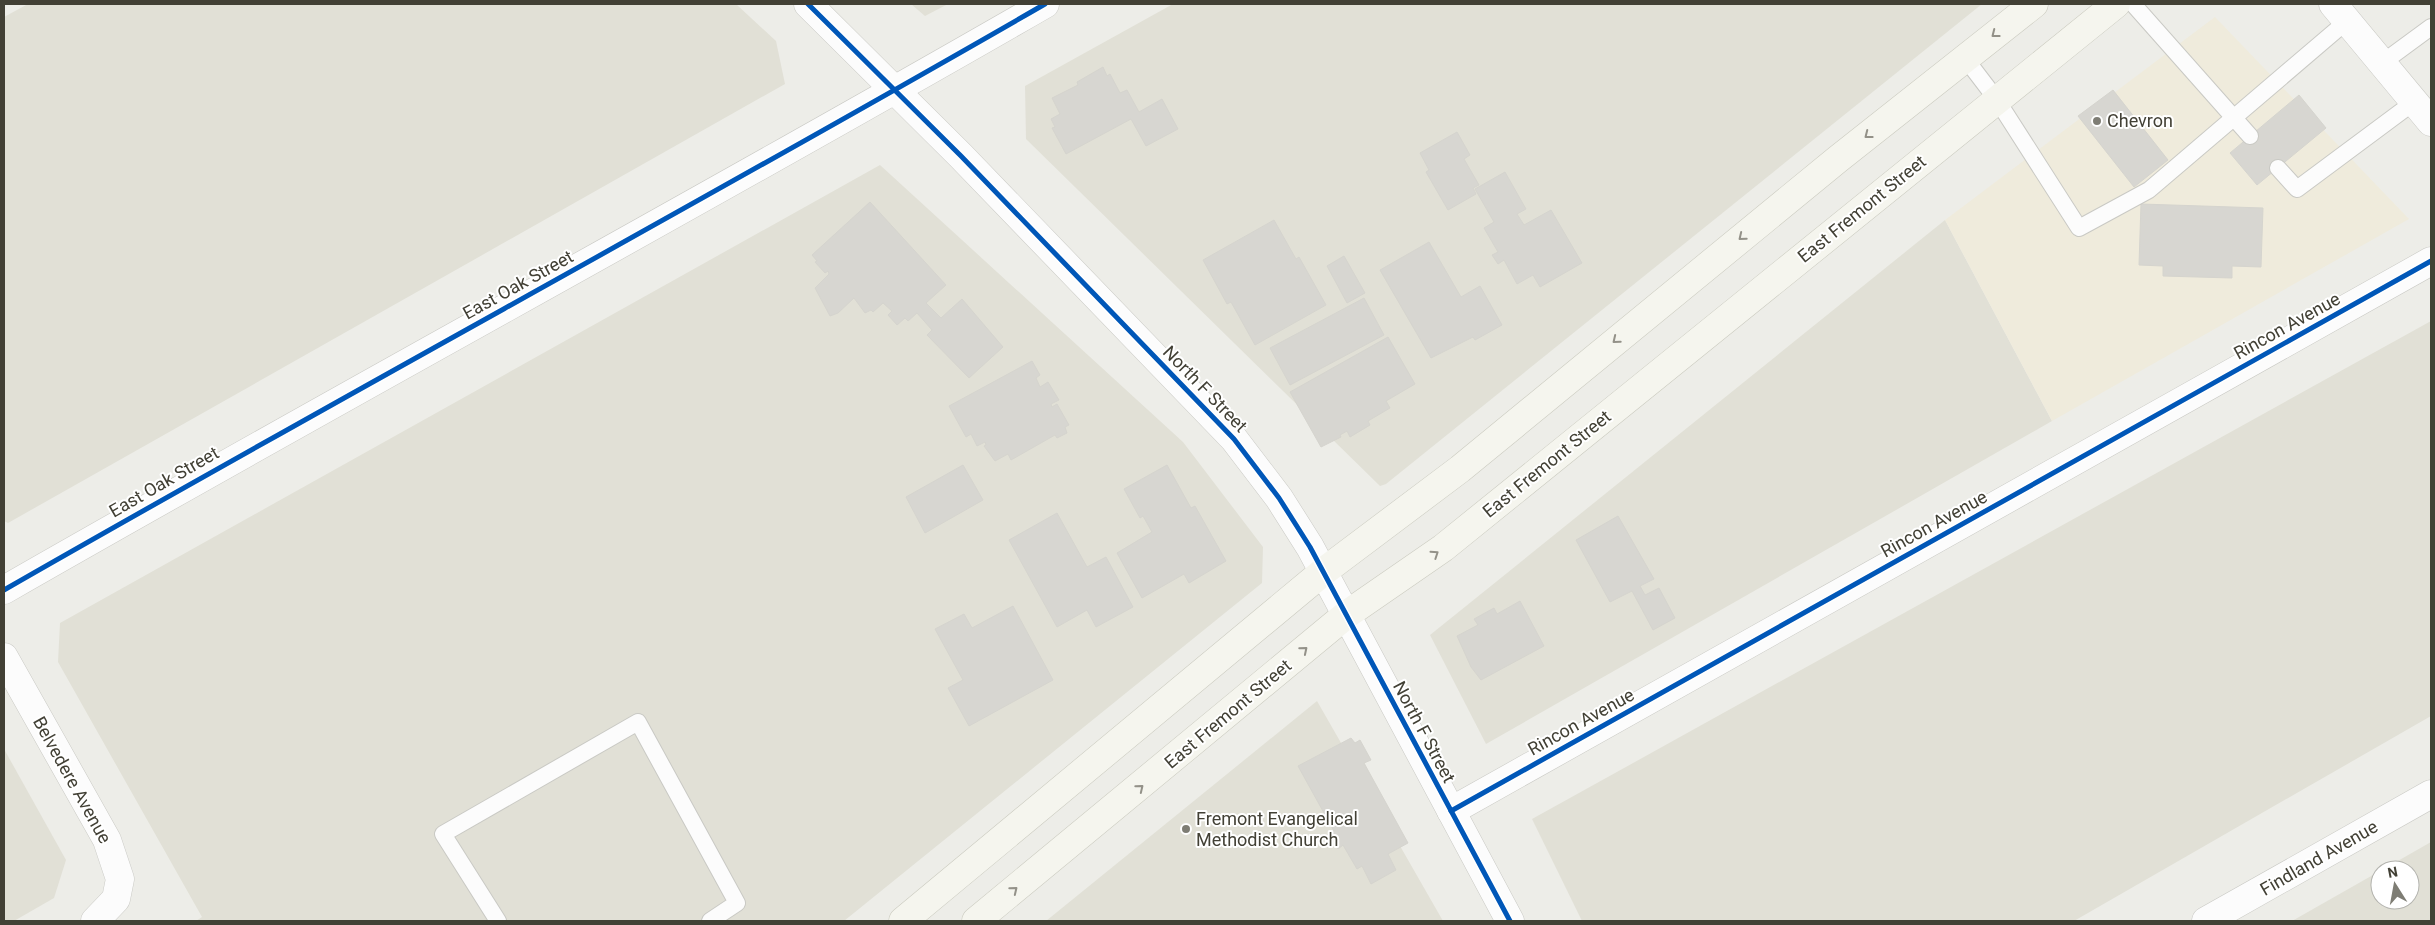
<svg xmlns="http://www.w3.org/2000/svg" width="2435" height="925" viewBox="0 0 2435 925" font-family="Roboto,sans-serif">
	<style>
		.residential { fill: #e1e0d6 }
		.commercial { fill: #efebdc }
		.building { fill: #d7d6d1; stroke: #d5d4ce }
		.lines { fill: none; stroke-linecap: round; stroke-linejoin: round }
		.service-casing { stroke: #c9c9c4; stroke-width: 18 }
		.minor-casing { stroke: #c9c9c4; stroke-width: 29 }
		.tertiary-casing { stroke: #c9c9c4; stroke-width: 29 }
		.secondary-casing { stroke: #cacabf; stroke-width: 29 }
		.service { stroke: #fcfcfc; stroke-width: 16 }
		.minor { stroke: #fcfcfc; stroke-width: 28 }
		.tertiary { stroke: #fcfcfc; stroke-width: 28 }
		.secondary { stroke: #f5f5ee; stroke-width: 28 }
		.cycleway-casing { stroke: #fff; stroke-width: 8 }
		.cycleway { stroke: #0057b8; stroke-width: 5 }
		.oneway { stroke: #939188 }
		.poi-dot { fill: #7e7d74; stroke: #fff; stroke-width: 2 }
		.labels { text-anchor: middle; stroke-width: 4; stroke-linejoin: round; paint-order: stroke }
		.poi-label { font-size: 18px; fill: #424035; stroke: #fff; text-anchor: start }
		.street-label { font-size: 18px; fill: #424035; stroke: #fff }
	</style>
	<rect width="100%" height="100%" fill="#edede8"/>
	<g class="residential">
		<polygon points="28,4 736,4 776,41 785,84 8,523 4,521 4,17"/>
		<polygon points="911,4 948,4 925,16"/>
		<polygon points="1173,4 1982,4 1386,484 1380,486 1026,139 1025,86"/>
		<polygon points="880,165 1183,442 1263,547 1262,583 844,921 196,921 202,917 58,662 60,623"/>
		<polygon points="1945,220 2052,421 1486,744 1430,635"/>
		<polygon points="2431,321 2431,716 2074,921 1582,921 1532,819"/>
		<polygon points="1317,701 1443,921 1046,921"/>
		<polygon points="4,749 66,860 54,898 14,921 4,921"/>
		<polygon points="2431,842 2431,921 2292,921 2380,871 2380,900 2410,900 2410,870 2382,870"/>
	</g>
	<polygon class="commercial" points="2215,17 2409,219 2052,421 1945,220"/>
	<g class="building">
		<polygon points="1103,67 1107,76 1110,74 1120,93 1127,90 1139,112 1162,99 1178,129 1146,146 1131,119 1066,154 1052,128 1055,127 1051,119 1060,114 1052,98 1078,85 1077,82"/>
		<polygon points="2113,90 2168,160 2134,187 2078,116"/>
		<polygon points="2299,95 2326,128 2257,185 2230,153"/>
		<polygon points="1457,132 1470,155 1464,159 1479,185 1473,188 1476,194 1448,210 1426,172 1429,170 1420,153"/>
		<polygon points="1505,172 1526,209 1517,214 1524,225 1551,210 1582,263 1540,287 1533,275 1517,284 1504,260 1498,264 1492,255 1498,252 1484,228 1494,222 1475,189"/>
		<polygon points="870,202 946,285 926,303 941,318 962,299 1003,347 969,378 927,335 932,330 917,313 908,321 905,318 897,325 888,315 892,311 883,303 873,312 871,310 865,313 854,298 838,313 830,316 815,288 829,274 828,271 825,273 815,262 817,261 812,255"/>
		<polygon points="2141,204 2263,208 2261,267 2232,266 2232,278 2163,276 2163,266 2139,265"/>
		<polygon points="1274,220 1296,259 1299,257 1326,305 1255,345 1231,302 1227,304 1203,260"/>
		<polygon points="1429,242 1461,297 1480,286 1502,325 1475,340 1473,337 1431,358 1380,270"/>
		<polygon points="1344,256 1365,293 1347,303 1327,266"/>
		<polygon points="1364,298 1384,335 1290,385 1270,348"/>
		<polygon points="1388,337 1415,384 1386,401 1390,408 1368,421 1370,425 1350,437 1347,431 1340,435 1341,437 1321,447 1290,392"/>
		<polygon points="1032,361 1040,375 1036,378 1040,387 1048,382 1059,400 1051,404 1052,407 1057,404 1069,425 1065,427 1067,433 1057,438 1055,435 1011,460 1008,454 995,461 984,446 986,445 985,442 977,446 971,434 966,437 949,406"/>
		<polygon points="963,465 983,500 925,533 906,497"/>
		<polygon points="1167,465 1191,508 1195,506 1226,561 1189,583 1184,574 1142,598 1117,553 1152,532 1143,516 1140,518 1124,489"/>
		<polygon points="1057,513 1087,567 1106,557 1133,607 1096,627 1087,610 1057,627 1009,540"/>
		<polygon points="1618,516 1654,579 1640,586 1645,595 1659,588 1675,618 1653,630 1632,591 1610,602 1576,540"/>
		<polygon points="1520,601 1544,646 1481,680 1471,667 1457,636 1478,625 1474,619 1494,608 1497,614"/>
		<polygon points="1013,606 1053,680 969,726 948,688 963,680 935,629 964,614 972,628"/>
		<polygon points="1351,738 1355,743 1360,740 1371,760 1364,763 1408,843 1388,854 1396,870 1371,884 1362,866 1357,869 1343,845 1338,849 1330,834 1334,831 1298,766"/>
	</g>
	<g class="lines">
		<g class="service-casing">
			<g id="service">
				<polyline points="2133,4 2250,136"/>
				<polyline points="1965,58 1997,100 2079,228 2149,190 2347,21"/>
				<polyline points="2382,63 2431,27"/>
				<polyline points="2278,168 2297,189 2414,102"/>
				<polyline points="498,921 443,834 638,722 737,903 710,921"/>
			</g>
		</g>
		<g class="minor-casing">
			<g id="minor">
				<polyline points="808,4 961,156 1234,439 1279,498 1310,547 1510,921"/>
				<path d="M4,590C349,392 700,203 1045,4"/>
				<polyline points="4,657 107,840 120,879 116,899 95,921"/>
				<polyline points="1451,811 2431,261"/>
				<polyline points="2206,921 2431,794"/>
			</g>
		</g>
		<g class="tertiary-casing">
			<polyline id="tertiary" points="2333,4 2431,122"/>
		</g>
		<g class="secondary-casing">
			<g id="secondary">
				<polyline points="903,921 1323,572 1460,469 1838,159 2034,4"/>
				<polyline points="976,921 1346,615 1443,548 2116,4"/>
			</g>
		</g>
		<use href="#service" class="service"/>
		<use href="#minor" class="minor"/>
		<use href="#tertiary" class="tertiary"/>
		<use href="#secondary" class="secondary"/>
		<g class="cycleway-casing">
			<g id="cycleway">
				<polyline points="808,4 961,156 1234,439 1279,498 1310,547 1510,921"/>
				<path d="M4,590C349,392 700,203 1045,4"/>
				<polyline points="1451,811 2431,261"/>
			</g>
		</g>
		<use href="#cycleway" class="cycleway"/>
	</g>
	<defs><path id="oneway-chevron" d="M-2-3.5L2.5 0L-2 3.5" fill="none" stroke-width="1.6" stroke-linecap="round" stroke-linejoin="round" transform="scale(1.25)"/></defs>
	<g class="oneway">
		<use href="#oneway-chevron" transform="translate(1995 34) rotate(142)"/>
		<use href="#oneway-chevron" transform="translate(1868 135) rotate(142)"/>
		<use href="#oneway-chevron" transform="translate(1742 237) rotate(141)"/>
		<use href="#oneway-chevron" transform="translate(1616 340) rotate(141)"/>
		<use href="#oneway-chevron" transform="translate(1435 554) rotate(-34)"/>
		<use href="#oneway-chevron" transform="translate(1304 650) rotate(-40)"/>
		<use href="#oneway-chevron" transform="translate(1140 788) rotate(-39)"/>
		<use href="#oneway-chevron" transform="translate(1014 890) rotate(-39)"/>
	</g>
	<g class="poi-dot">
		<circle cx="2097" cy="121" r="5"/>
		<circle cx="1186" cy="829" r="5"/>
	</g>
	<g class="labels">
		<g class="poi-label">
			<text x="2107" y="127">Chevron</text>
			<text x="1196" y="825">Fremont Evangelical<tspan x="1196" dy="21">Methodist Church</tspan></text>
		</g>
		<g class="street-label">
			<text transform="translate(1862 209) rotate(-39)" y="6">East Fremont Street</text>
			<text transform="translate(518 285) rotate(-29)" y="6">East Oak Street</text>
			<text transform="translate(2287 326) rotate(-29)" y="6">Rincon Avenue</text>
			<text transform="translate(1205 389) rotate(46)" y="6">North F Street</text>
			<text transform="translate(1547 464) rotate(-39)" y="6">East Fremont Street</text>
			<text transform="translate(164 482) rotate(-30)" y="6">East Oak Street</text>
			<text transform="translate(1934 524) rotate(-29)" y="6">Rincon Avenue</text>
			<text transform="translate(1228 714) rotate(-40)" y="6">East Fremont Street</text>
			<text transform="translate(1581 722) rotate(-29)" y="6">Rincon Avenue</text>
			<text transform="translate(1424 732) rotate(62)" y="6">North F Street</text>
			<text transform="translate(72 780) rotate(61)" y="6">Belvedere Avenue</text>
			<text transform="translate(2319 858) rotate(-30)" y="6">Findland Avenue</text>
		</g>
	</g>
	<rect width="2435" height="925" fill="none" stroke="#424035" stroke-width="10"/>
	<g transform="translate(2395 885) rotate(349)"><circle r="24" fill="#ffffff" stroke="#b3b3ae"/>
	<path d="M0-4L9 19L0 12L-9 19Z" fill="#7e7d74"/>
	<text y="-8" font-size="14" font-weight="bold" text-anchor="middle" fill="#424035">N</text>
	</g>
</svg>
